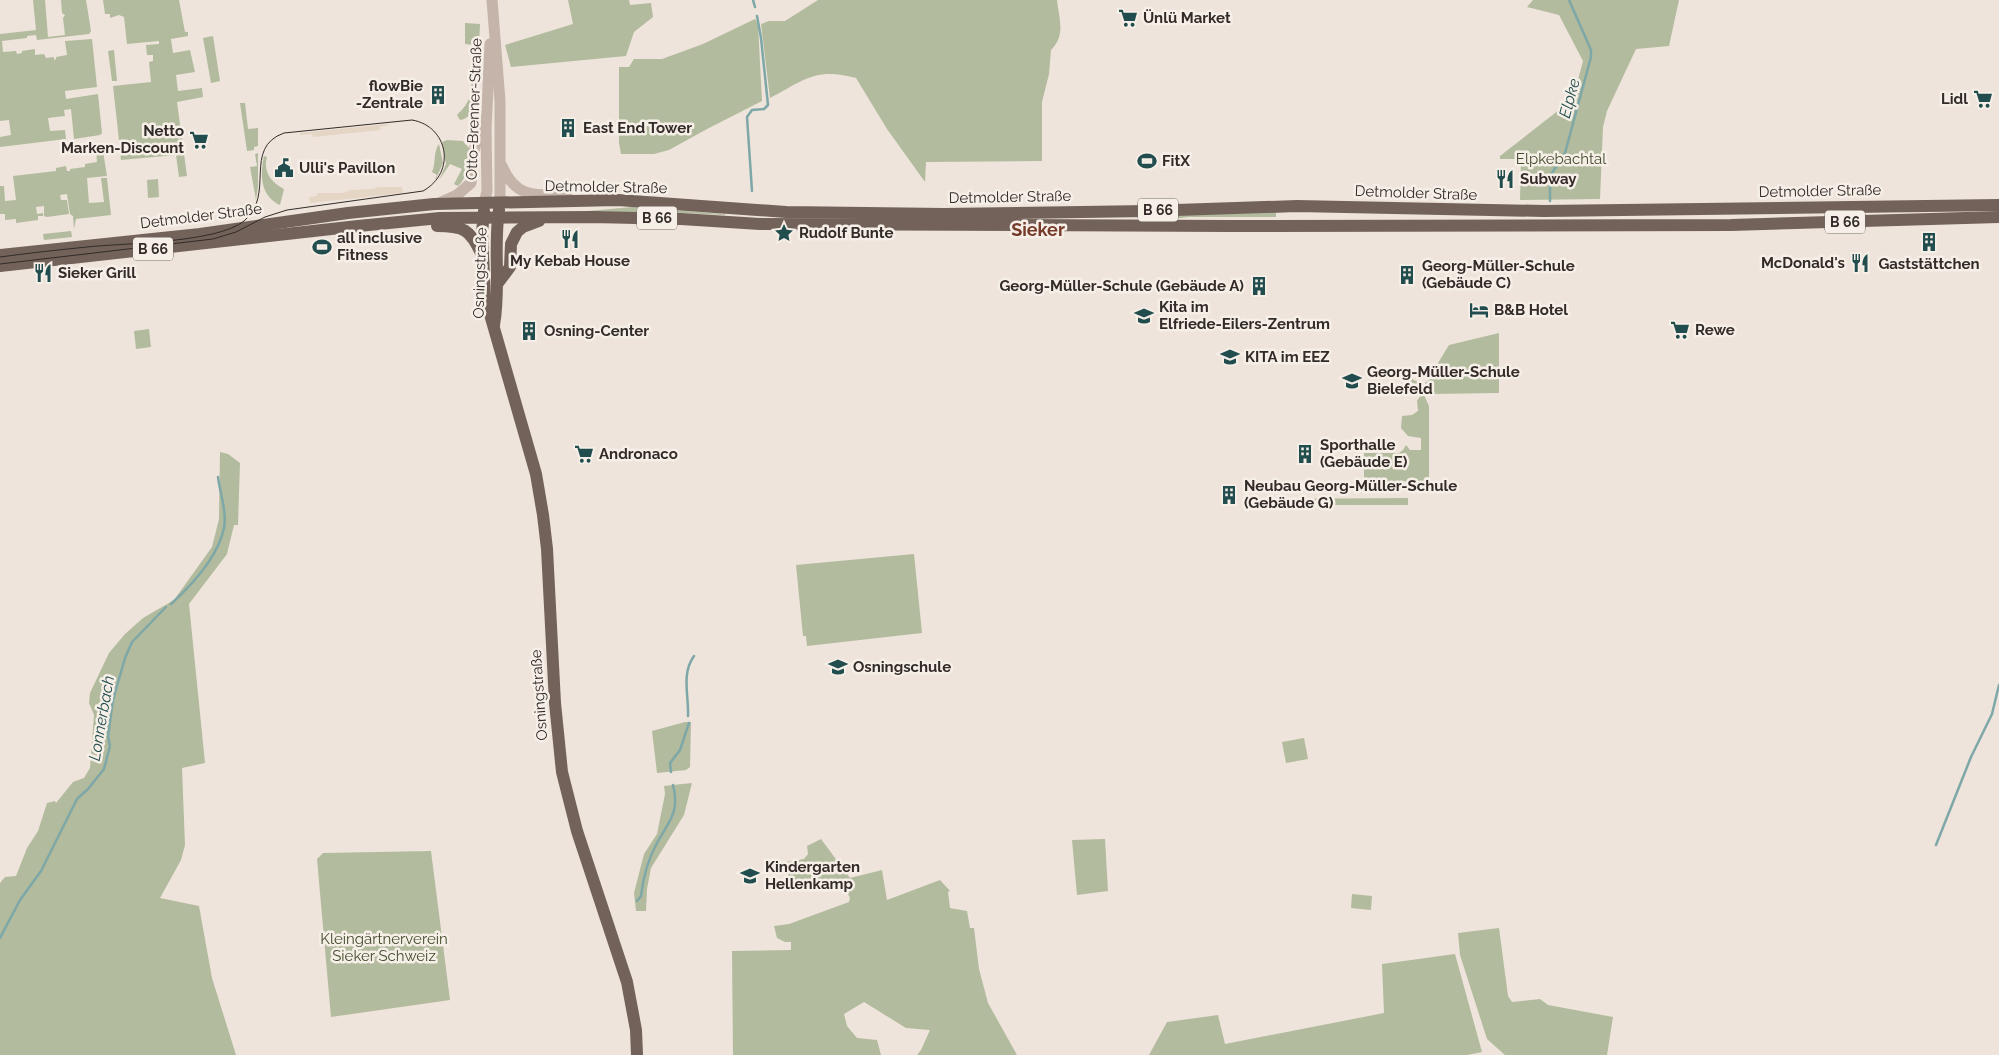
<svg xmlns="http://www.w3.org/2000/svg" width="1999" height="1055" viewBox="0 0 1999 1055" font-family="Raleway,sans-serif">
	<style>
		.green { fill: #b2bb9d }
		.plaza { fill: #e4d5c4 }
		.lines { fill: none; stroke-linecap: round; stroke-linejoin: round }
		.stream { stroke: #7ea7a7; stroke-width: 2.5 }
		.minor { stroke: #c4b4a9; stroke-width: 11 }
		.major { stroke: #72625a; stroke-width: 12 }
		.tram { stroke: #322b28; stroke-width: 1 }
		.labels { text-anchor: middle; stroke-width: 5; stroke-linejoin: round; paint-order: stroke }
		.shield { fill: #f6efe7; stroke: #6d6661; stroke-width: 1 }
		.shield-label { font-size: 14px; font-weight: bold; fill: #322b28 }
		.poi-label { font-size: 15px; font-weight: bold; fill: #322b28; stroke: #f6efe7; text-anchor: start }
		.street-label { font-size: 15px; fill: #322b28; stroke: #f6efe7 }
		.park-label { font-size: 15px; fill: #434d2e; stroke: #f6efe7 }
		.water-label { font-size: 16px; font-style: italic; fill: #224d4e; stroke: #f6efe7 }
		.quarter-label { font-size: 18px; font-weight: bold; fill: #773b2b; stroke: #f6efe7 }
	</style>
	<rect width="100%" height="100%" fill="#eee4db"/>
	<g class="green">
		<polygon points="33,0 45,0 48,37 65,35 63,18 65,15 62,13 61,0 86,0 91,31 89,34 37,40 36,35 27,36 27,38 2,41 3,52 16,51 17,54 22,53 22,51 35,49 35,55 44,54 46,58 54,57 54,60 56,59 56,57 67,55 65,41 92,39 97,87 65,91 66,99 98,94 102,133 100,135 74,139 71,109 64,110 65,116 48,118 50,131 65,130 66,139 0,147 0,137 11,135 9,120 0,121 0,34 36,30"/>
		<polygon points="103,0 179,0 185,32 188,32 188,36 171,39 173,53 190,50 195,72 176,75 178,91 202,88 203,97 177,102 187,176 179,177 176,155 121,160 119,143 125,143 124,140 119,140 113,86 151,82 149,62 153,61 153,55 147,55 146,45 159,44 159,41 127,44 124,17 119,15 110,18 110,14 105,14"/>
		<polygon points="568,0 629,0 630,5 651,3 653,17 634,32 626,56 511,67 505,45 573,24"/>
		<path d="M818,0H1057C1059,19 1066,35 1051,50L1049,74L1042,102V161L926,162L925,182L887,129L856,78C816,67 804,80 770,98L761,24L769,21H785Z"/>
		<polygon points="1533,0 1679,0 1669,46 1636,49 1607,111 1603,127 1600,199 1520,200 1521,159 1500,159 1500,156 1573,99 1583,61 1559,15 1527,7"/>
		<polygon points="755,19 758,24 762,101 707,129 669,150 654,154 621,154 619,143 619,67 629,67 634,59 662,59 703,44"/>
		<polygon points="465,23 480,24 478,67 474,67 475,45 465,44"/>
		<polygon points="213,36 220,81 211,83 203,38"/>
		<polygon points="114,50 117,81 112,81 108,51"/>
		<path d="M472,77H477C476,92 478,117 460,120L457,115C471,102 471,94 472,77Z"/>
		<polygon points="240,103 245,103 248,129 258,128 258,146 254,147 254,150 247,151"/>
		<path d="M447,140L463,141L469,148C470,161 468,177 458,186L454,184L462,169L450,164L439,180L446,164L442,142Z"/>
		<path d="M439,144L443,163L436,179H435L437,175L432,172C436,163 433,152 439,144Z"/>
		<polygon points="96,149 103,151 107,176 87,178 89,203 104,202 101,178 107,178 111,215 76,219 74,229 73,216 70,214 67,194 60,195 61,200 67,200 69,214 47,217 44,216 44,206 36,207 37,214 43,213 43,216 38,216 38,220 16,223 16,219 5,220 5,214 0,214 0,186 4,186 5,201 16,200 13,176 56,171 56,168 66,166 67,171 70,171 70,169 85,167 85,164 97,162"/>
		<polygon points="258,153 258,186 256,200 250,167 257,166 255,154"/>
		<path d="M264,156L267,157C263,172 271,182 284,189L280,205C260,196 260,174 264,156Z"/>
		<polygon points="158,179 159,197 148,198 147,180"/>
		<polygon points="632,207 725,214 725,215 660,212 588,213 588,211"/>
		<polygon points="1276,211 1276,217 1189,217 1158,221 1155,216"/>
		<polygon points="71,231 72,237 44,240 43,234"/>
		<polygon points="149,329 151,347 136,349 134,331"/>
		<polygon points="1499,333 1499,393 1431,394 1425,383 1431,378 1432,373 1449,345"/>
		<polygon points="1412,379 1418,382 1429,406 1429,477 1425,477 1425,481 1364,482 1364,453 1399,453 1403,450 1406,445 1410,450 1421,450 1421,438 1408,436 1401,428 1402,416 1412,415 1418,411 1417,401 1421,395 1416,384 1409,382"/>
		<polygon points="220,452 228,454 240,463 238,525 234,525 227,554 189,604 205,763 182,768 185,845 181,860 160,898 199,906 212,978 236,1055 0,1055 0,883 5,877 16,876 27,848 38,831 47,803 55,801 56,803 73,782 84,778 90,768 94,715 89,703 90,693 109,653 125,634 143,618 174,600 212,547 219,519"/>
		<polygon points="1408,498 1408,505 1254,505 1254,499"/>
		<polygon points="914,554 922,633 807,646 806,636 803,636 796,565"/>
		<polygon points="685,722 691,722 690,767 686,770 657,773 652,731"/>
		<polygon points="1304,738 1308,759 1286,763 1282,742"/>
		<polygon points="692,783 684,815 651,868 647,889 646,911 636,911 634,893 644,854 657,834 665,794 664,786"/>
		<polygon points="821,839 850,878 882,870 887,900 940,880 950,891 948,892 950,908 967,911 970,928 974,928 979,969 988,1003 1017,1055 917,1055 921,1050 930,1030 906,1028 864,1002 844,1014 847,1026 857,1038 877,1040 881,1055 733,1055 732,951 791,950 791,942 785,942 777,938 774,926 789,924 849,902 850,898 841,879 818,884 789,879 786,862 804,859 808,854 807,846"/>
		<polygon points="1105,839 1108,891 1077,895 1072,840"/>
		<polygon points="431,851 450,1000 331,1017 317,859 323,853"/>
		<polygon points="1352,894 1372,896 1371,910 1351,908"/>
		<polygon points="1499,928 1508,996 1512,1002 1540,999 1548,1005 1613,1017 1607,1055 1505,1055 1487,1039 1460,955 1458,933"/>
		<polygon points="1455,954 1482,1052 1467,1055 1149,1055 1167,1022 1218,1015 1225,1044 1384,1013 1382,964"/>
	</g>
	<g class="plaza">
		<polygon points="389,124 389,125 380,127 381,130 313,137 312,134 300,135 300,133"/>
		<polygon points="378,187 402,187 403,193 310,203 309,197 317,196 317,193 343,193 350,190 372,189"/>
	</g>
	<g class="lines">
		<g class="stream">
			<polyline points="753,0 755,7"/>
			<polyline points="752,191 747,117 752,110 764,109 768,105 761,38 757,16"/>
			<polyline points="1550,201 1550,176 1565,153 1591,57 1591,50 1569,0"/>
			<path d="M171,604C193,584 218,557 224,528C227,512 220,493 218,477"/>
			<path d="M688,716C689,696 681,674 694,656"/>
			<polyline points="671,772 670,763 680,750 689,723"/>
			<polyline points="1936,845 1971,757 1992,714 1999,685"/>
			<path d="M637,901L641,896C643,879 648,859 657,843C669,821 680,813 673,785"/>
			<polyline points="0,938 20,900 41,871 77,799 88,789 104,769 110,746 108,736 113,700 125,658 132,642 166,607"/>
		</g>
		<g class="minor">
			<polyline points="492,0 500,101 500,203"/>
			<path d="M502,166C516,199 536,195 567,195"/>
			<path d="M439,203L457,195L471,183C474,164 470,142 486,130"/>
			<polyline points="484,203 487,191 486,130 490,44"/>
		</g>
		<g class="major">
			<polyline points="484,211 482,233 485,297 536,474 543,515 547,549 555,703 562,772 577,831 627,982 636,1030 637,1055"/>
			<path d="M437,226C463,226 470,229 481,253"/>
			<polyline points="0,255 200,234 348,213 434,204 618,200 786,212 944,214 1147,211 1297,206 1544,211 1999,205"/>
			<polyline points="0,266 358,226 440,218 592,217 681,219 760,224 1227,226 1731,225 1999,217"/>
			<polyline points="498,283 510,267 511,244 517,232 523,227 539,221"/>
			<path d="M494,325C501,287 493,248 499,210"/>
		</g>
		<path class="tram" d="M0,257C29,253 58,250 87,247C124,243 217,243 244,221C276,195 242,148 284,133L412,120C448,126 457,172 423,191L287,210L265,217L236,232L213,239L0,264"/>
	</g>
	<defs>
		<g id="supermarket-bare" transform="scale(1.5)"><path d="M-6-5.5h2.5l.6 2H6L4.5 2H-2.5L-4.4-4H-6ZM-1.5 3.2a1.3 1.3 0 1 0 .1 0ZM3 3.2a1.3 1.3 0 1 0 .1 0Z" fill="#224d4e" stroke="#f6efe7" stroke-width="2.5" paint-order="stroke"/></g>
		<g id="building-bare" transform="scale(1.5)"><path d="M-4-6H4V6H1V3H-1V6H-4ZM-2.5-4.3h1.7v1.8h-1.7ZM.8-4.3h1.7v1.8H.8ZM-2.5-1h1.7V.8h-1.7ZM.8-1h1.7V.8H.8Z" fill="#224d4e" stroke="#f6efe7" stroke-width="2.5" paint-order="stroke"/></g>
		<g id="stadium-bare" transform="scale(1.5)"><path d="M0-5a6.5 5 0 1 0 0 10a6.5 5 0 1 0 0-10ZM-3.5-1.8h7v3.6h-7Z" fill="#224d4e" stroke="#f6efe7" stroke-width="2.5" paint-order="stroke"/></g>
		<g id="civic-bare" transform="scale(1.5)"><path d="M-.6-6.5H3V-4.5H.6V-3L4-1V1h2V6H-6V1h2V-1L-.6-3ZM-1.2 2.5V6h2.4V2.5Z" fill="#224d4e" stroke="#f6efe7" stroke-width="2.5" paint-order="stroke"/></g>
		<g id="restaurant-bare" transform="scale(1.5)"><path d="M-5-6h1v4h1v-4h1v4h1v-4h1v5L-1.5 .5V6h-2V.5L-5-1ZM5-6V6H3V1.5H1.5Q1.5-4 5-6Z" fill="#224d4e" stroke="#f6efe7" stroke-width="2.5" paint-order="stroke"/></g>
		<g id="sight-bare" transform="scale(1.5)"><path d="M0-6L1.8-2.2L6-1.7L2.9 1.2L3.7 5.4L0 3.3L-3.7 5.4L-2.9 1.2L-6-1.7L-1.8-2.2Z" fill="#224d4e" stroke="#f6efe7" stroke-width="2.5" paint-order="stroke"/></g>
		<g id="hotel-bare" transform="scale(1.5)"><path d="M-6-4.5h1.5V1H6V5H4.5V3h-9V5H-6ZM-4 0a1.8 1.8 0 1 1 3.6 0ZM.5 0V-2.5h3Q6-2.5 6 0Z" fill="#224d4e" stroke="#f6efe7" stroke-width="2.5" paint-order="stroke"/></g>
		<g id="school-bare" transform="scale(1.5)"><path d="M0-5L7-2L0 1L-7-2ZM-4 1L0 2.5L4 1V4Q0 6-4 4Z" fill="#224d4e" stroke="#f6efe7" stroke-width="2.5" paint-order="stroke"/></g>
	</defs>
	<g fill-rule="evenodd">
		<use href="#supermarket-bare" x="1128" y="18"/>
		<use href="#building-bare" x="438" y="95"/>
		<use href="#supermarket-bare" x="1983" y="99"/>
		<use href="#building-bare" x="568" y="128"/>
		<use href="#supermarket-bare" x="199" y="140"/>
		<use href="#stadium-bare" x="1147" y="161"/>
		<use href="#civic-bare" x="284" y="168"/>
		<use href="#restaurant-bare" x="1505" y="179"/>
		<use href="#sight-bare" x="784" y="233"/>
		<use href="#restaurant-bare" x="570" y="239"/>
		<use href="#building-bare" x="1929" y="242"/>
		<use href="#stadium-bare" x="322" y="247"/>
		<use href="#restaurant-bare" x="1860" y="263"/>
		<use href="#restaurant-bare" x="43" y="273"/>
		<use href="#building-bare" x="1407" y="275"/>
		<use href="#building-bare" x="1259" y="286"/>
		<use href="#hotel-bare" x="1479" y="310"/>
		<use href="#school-bare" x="1144" y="316"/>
		<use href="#supermarket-bare" x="1680" y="330"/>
		<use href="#building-bare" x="529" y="331"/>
		<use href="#school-bare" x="1230" y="357"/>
		<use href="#school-bare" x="1352" y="381"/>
		<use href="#supermarket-bare" x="584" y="454"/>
		<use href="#building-bare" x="1305" y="454"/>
		<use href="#building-bare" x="1229" y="495"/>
		<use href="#school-bare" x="838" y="667"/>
		<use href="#school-bare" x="750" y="876"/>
	</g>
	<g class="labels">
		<g class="shield">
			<rect x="1138" y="198.5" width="40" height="23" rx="4"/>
			<rect x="637" y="206.5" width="40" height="23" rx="4"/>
			<rect x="1825" y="210.5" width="40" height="23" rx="4"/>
			<rect x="133" y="237.5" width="40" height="23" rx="4"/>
		</g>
		<g class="shield-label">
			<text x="1158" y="215">B 66</text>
			<text x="657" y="223">B 66</text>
			<text x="1845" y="227">B 66</text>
			<text x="153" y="254">B 66</text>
		</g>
		<g class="poi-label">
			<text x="1143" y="23">Ünlü Market</text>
			<text x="423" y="91" text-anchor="end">flowBie<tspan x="423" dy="17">-Zentrale</tspan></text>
			<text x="1968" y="104" text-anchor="end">Lidl</text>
			<text x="583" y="133">East End Tower</text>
			<text x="184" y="136" text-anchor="end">Netto<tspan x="184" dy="17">Marken-Discount</tspan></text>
			<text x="1162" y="166">FitX</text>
			<text x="299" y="173">Ulli's Pavillon</text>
			<text x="1520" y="184">Subway</text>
			<text x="799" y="238">Rudolf Bunte</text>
			<text x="337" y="243">all inclusive<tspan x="337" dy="17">Fitness</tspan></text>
			<text x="570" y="266" text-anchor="middle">My Kebab House</text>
			<text x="1845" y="268" text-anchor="end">McDonald's</text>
			<text x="1929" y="269" text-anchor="middle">Gaststättchen</text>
			<text x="1422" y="271">Georg-Müller-Schule<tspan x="1422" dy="17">(Gebäude C)</tspan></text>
			<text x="58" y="278">Sieker Grill</text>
			<text x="1244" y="291" text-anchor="end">Georg-Müller-Schule (Gebäude A)</text>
			<text x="1159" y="312">Kita im<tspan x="1159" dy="17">Elfriede-Eilers-Zentrum</tspan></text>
			<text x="1494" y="315">B&amp;B Hotel</text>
			<text x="1695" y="335">Rewe</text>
			<text x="544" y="336">Osning-Center</text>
			<text x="1245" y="362">KITA im EEZ</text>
			<text x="1367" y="377">Georg-Müller-Schule<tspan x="1367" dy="17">Bielefeld</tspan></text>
			<text x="1320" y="450">Sporthalle<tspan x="1320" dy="17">(Gebäude E)</tspan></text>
			<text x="599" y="459">Andronaco</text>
			<text x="1244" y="491">Neubau Georg-Müller-Schule<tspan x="1244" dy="17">(Gebäude G)</tspan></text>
			<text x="853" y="672">Osningschule</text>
			<text x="765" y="872">Kindergarten<tspan x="765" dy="17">Hellenkamp</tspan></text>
		</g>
		<g class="street-label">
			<text transform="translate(474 109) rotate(-88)" y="5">Otto-Brenner-Straße</text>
			<text transform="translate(606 187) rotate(1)" y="5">Detmolder Straße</text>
			<text transform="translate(1820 191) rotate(-1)" y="5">Detmolder Straße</text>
			<text transform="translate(1416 193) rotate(2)" y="5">Detmolder Straße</text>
			<text transform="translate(1010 197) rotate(-1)" y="5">Detmolder Straße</text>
			<text transform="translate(201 216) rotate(-7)" y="5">Detmolder Straße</text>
			<text transform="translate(480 273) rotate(-88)" y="5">Osningstraße</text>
			<text transform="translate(539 695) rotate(-94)" y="5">Osningstraße</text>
		</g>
		<g class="park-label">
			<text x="1561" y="164">Elpkebachtal</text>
			<text x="384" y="944">Kleingärtnerverein<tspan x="384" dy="17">Sieker Schweiz</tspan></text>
		</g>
		<g class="water-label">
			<text transform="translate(1569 98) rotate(-75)" y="6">Elpke</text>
			<text transform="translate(101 718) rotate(-80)" y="6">Lonnerbach</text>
		</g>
		<g class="quarter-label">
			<text x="1038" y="236">Sieker</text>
		</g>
	</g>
</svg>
